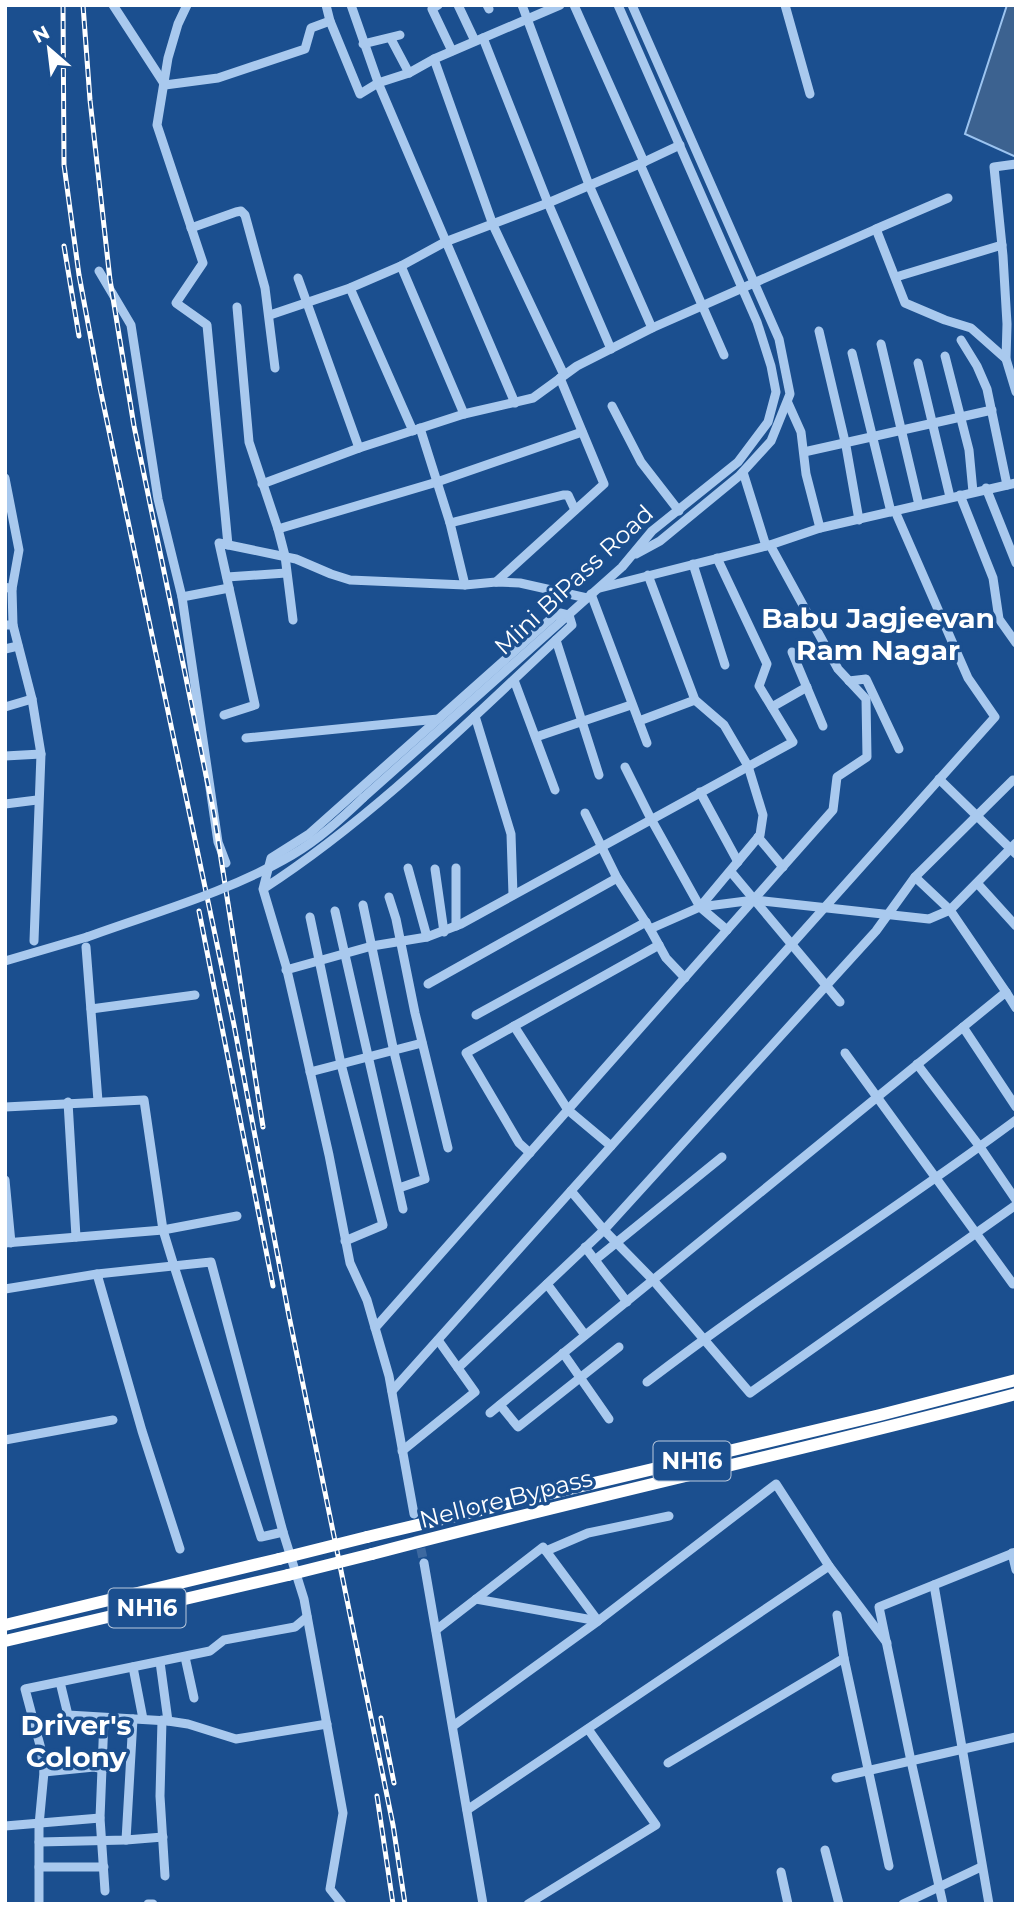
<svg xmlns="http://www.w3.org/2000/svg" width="1021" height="1909" viewBox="0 0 1021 1909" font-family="Montserrat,sans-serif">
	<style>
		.water { fill: #3c6290; stroke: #9cc4f0; stroke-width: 2 }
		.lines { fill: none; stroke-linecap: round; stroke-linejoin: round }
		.minor-tunnel { stroke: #3d69a0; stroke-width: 9; stroke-dasharray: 9 4.5; stroke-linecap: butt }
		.minor { stroke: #a9c9ee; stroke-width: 9 }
		.highway { stroke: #fff; stroke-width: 12 }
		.rail-casing { stroke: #fff; stroke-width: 5 }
		.rail { stroke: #1b4f8f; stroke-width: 2.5; stroke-dasharray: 8; stroke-linecap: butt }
		.minor-bridge { stroke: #a9c9ee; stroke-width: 9 }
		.highway-bridge { stroke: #fff; stroke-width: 12 }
		.labels { text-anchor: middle; stroke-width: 7; stroke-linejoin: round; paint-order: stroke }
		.shield { fill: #1b4f8f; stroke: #bbcadd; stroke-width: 2 }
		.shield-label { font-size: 23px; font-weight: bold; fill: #fff }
		.street-label { font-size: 24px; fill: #fff; stroke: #1b4f8f }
		.quarter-label { font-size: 28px; font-weight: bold; fill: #fff; stroke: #1b4f8f }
	</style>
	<rect width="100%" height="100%" fill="#1b4f8f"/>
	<polygon class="water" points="1007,5 1016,5 1016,157 965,134"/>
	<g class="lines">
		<polyline class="minor-tunnel" points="415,1522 424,1563"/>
		<g class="minor">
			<polyline points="113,5 165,85 218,78 305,49 311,28 330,21"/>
			<polyline points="187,5 178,24 168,58 157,125 203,263 176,303 207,325 228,545"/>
			<polyline points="326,5 330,21 360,94 378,83 409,73 434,59 560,5"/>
			<polyline points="351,5 379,85 515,403"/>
			<polyline points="438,5 432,9 452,51"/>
			<polyline points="458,5 475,41"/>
			<polyline points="487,5 489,9"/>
			<polyline points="522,5 589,185 652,328"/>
			<polyline points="632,5 779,339 790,394 771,441 739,476 660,541 636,554"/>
			<polyline points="785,5 810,94"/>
			<polyline points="483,38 548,203 611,349"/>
			<polyline points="391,39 409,73"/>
			<polyline points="363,44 400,35"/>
			<polyline points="434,59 493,225 564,375"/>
			<polyline points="644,162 680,145"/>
			<polyline points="640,164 724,355"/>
			<polyline points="1016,164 994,167 1003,256 1007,324 1006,359 1016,392"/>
			<polyline points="948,198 876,229 905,303 945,320 971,328 1006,359"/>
			<polyline points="191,228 236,212 241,211 245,215 265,288 275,368"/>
			<polyline points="401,266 464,414"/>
			<polyline points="99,271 131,325 158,499 182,597 218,842 226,863"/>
			<polyline points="896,277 1002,245"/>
			<polyline points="298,278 359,448"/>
			<polyline points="350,288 413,431"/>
			<polyline points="237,307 249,442 278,529 285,556 293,620"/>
			<polyline points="270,315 350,288 401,266 445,242 548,203 644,162 574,5"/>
			<polyline points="819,331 846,446 859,520"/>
			<polyline points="961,340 977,366 987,389 1007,485"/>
			<polyline points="881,344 919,505"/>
			<polyline points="852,353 891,512"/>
			<polyline points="945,356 969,450 973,492"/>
			<polyline points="918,363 950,497"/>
			<polyline points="612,406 641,462 679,511"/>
			<polyline points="420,428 450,523 465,585"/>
			<polyline points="804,452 992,410"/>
			<polyline points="743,472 766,546"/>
			<polyline points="5,478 19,550 12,589 5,587"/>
			<polyline points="262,484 359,448 464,414 533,398 577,366 652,328 876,229"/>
			<polyline points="986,488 1016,563"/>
			<polyline points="960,495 993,578 999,619 1016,643"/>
			<polyline points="450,523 563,495 568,495 575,510"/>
			<polyline points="820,528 1016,483"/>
			<polyline points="278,529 437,482 582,432"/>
			<polyline points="693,564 725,665"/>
			<polyline points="648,575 695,700 724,725 748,766 763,815 760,835 700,907 650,929"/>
			<polyline points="227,577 286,573"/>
			<polyline points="496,582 604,484 560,378"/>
			<polyline points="600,588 770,545 820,528 806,474 801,432 788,403"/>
			<polyline points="12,589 13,625"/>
			<polyline points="591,594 647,743"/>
			<polyline points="182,597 229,588"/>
			<polyline points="5,625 13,625 32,699 41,754 34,941"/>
			<polyline points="556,640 599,775"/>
			<polyline points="5,649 18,646"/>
			<polyline points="792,652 823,726"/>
			<polyline points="514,680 555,790"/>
			<polyline points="849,681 866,679 899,749"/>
			<polyline points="5,707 32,699"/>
			<polyline points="772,707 807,687"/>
			<polyline points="224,715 255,705 219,543 296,559 331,574 350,580 465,585 496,582 520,583 587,598"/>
			<polyline points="475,716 511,834 513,895"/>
			<polyline points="639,721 695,700"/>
			<polyline points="536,737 631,705"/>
			<polyline points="246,738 438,719"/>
			<polyline points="5,756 41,754"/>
			<polyline points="625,767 651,819 700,907 727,930"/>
			<polyline points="939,779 1016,854"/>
			<polyline points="700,792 738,862"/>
			<polyline points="363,798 622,567 652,531 738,462 768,422 776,392 771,366 757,322 618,5"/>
			<polyline points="5,804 37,800"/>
			<polyline points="585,813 617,878 650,929 666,958 685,978"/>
			<polyline points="758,837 783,867"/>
			<polyline points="408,868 427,937"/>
			<polyline points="456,868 456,926"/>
			<polyline points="435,869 444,932"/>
			<polyline points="731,872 840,1002"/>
			<polyline points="915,877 950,910 1016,843"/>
			<polyline points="977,883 1016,926"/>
			<path d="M263,889C377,815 473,717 572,625L569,615L561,613L554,616L309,834L271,858L263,889L286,966L298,1018L329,1155L350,1263L367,1300L389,1376L414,1514"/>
			<polyline points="389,897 396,919 415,1013 448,1148"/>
			<polyline points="363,905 394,1052 425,1179 399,1188"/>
			<polyline points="700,907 754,900 929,919 950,910 1006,992"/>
			<polyline points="335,911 403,1209"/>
			<polyline points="310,917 341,1064 383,1225 345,1241"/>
			<polyline points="86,947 98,1101"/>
			<polyline points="5,961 87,937"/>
			<polyline points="286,970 372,946 427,937 461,924 793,742 759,686 767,664 717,558"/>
			<polyline points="428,984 617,878"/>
			<polyline points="91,1009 195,995"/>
			<polyline points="476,1015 646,922"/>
			<polyline points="514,1026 568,1110 611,1146"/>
			<polyline points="963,1027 1016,1107"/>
			<polyline points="845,1053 1013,1284"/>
			<polyline points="917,1064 980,1147 1016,1200"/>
			<polyline points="310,1072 422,1043"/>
			<polyline points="68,1102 76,1237"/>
			<polyline points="5,1107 144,1100 163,1230 174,1266 261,1537 283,1532 304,1599 343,1813 330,1889 342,1904"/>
			<polyline points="530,1153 519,1143 466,1053 659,945"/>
			<polyline points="5,1180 11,1243"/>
			<polyline points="571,1191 604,1230 653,1280 750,1393 1016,1205"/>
			<polyline points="5,1243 163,1230 237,1216"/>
			<polyline points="585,1247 627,1302"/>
			<polyline points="595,1260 722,1157"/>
			<polyline points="97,1274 142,1431 180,1549"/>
			<polyline points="547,1284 585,1335"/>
			<polyline points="5,1289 97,1274 211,1262 283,1532"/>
			<polyline points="375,1328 833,810 837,777 867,757 866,699 838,669 770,545"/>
			<polyline points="563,1353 609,1419"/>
			<polyline points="458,1368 604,1230 876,931 915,877 1013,780"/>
			<path d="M647,1382C767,1290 895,1210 1016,1120"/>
			<polyline points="392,1391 995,717 968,678 895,511"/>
			<polyline points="500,1405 518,1427 619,1347"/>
			<polyline points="490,1413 1006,992 1016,1008"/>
			<polyline points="5,1440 113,1420"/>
			<polyline points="402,1451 475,1392 438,1340"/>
			<polyline points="546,1551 588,1533 669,1516"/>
			<polyline points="1012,1553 1016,1570"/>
			<polyline points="424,1563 483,1904"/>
			<polyline points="934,1585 989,1904"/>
			<polyline points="476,1599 598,1621 776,1484 829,1566 887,1643"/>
			<polyline points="837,1615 844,1658 889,1866"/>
			<polyline points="436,1630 543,1547 598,1621 453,1726"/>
			<polyline points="185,1657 194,1698"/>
			<polyline points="160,1662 168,1721"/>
			<polyline points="133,1667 143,1719"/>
			<polyline points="60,1682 68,1715 168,1721 188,1724 236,1739 327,1724"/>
			<polyline points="104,1719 100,1818 105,1891"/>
			<polyline points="162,1720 160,1796 165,1876"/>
			<polyline points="668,1763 844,1658"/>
			<polyline points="44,1772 94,1767 104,1769"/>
			<polyline points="836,1778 1016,1737"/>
			<polyline points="467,1810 829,1566"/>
			<polyline points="5,1826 100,1818"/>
			<polyline points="126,1840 163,1837"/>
			<polyline points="39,1842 126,1840 133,1719"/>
			<polyline points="825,1850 839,1904"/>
			<polyline points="39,1867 104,1867"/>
			<polyline points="781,1872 788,1904"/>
			<polyline points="39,1904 39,1825 44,1772 41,1749 25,1689 210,1651 224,1640 295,1627 307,1617"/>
			<polyline points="148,1904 153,1904"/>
			<polyline points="528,1904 656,1825 588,1729"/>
			<polyline points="903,1904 981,1867"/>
			<polyline points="943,1904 911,1761 879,1607 1016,1552"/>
		</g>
		<g class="highway">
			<polyline points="367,1537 880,1415 1016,1380"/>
			<path d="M372,1554C586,1497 802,1451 1016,1394"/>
			<polyline points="5,1625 279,1559"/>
			<polyline points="5,1641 288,1575"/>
		</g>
		<g class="rail-casing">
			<g id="rail">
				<polyline points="63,5 64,165 79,275 100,388 234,1025 289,1316 393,1825 405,1904"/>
				<polyline points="83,5 90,100 110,280 134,426 214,814 263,1127"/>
				<polyline points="64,246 79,336"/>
				<polyline points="199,911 273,1286"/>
				<polyline points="381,1718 394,1783"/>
				<polyline points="377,1796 393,1904"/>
			</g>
		</g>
		<use href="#rail" class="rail"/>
		<path class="minor-bridge" d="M87,937C156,912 229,892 292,855C318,840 341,819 363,798"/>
		<g class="highway-bridge">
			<polyline points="279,1559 367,1537"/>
			<polyline points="288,1575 372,1554"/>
		</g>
	</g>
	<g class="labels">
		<g class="shield">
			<rect x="653.5" y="1441.5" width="77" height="39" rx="5"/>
			<rect x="108.5" y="1588.5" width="77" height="39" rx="5"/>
		</g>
		<g class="shield-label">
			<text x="692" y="1469">NH16</text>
			<text x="147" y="1616">NH16</text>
		</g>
		<g class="street-label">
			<text transform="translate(574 580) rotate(-43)" y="8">Mini BiPass Road</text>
			<text transform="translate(506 1499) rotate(-14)" y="8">Nellore Bypass</text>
		</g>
		<g class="quarter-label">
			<text x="878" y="628">Babu Jagjeevan<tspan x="878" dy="32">Ram Nagar</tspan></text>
			<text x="76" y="1735">Driver's<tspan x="76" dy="32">Colony</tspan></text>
		</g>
	</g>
	<rect width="1021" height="1909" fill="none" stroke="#ffffff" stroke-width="14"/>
	<g transform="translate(49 49) rotate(332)" stroke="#1b4f8f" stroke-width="5" paint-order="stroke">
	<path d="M0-5L12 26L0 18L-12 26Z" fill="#ffffff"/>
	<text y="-10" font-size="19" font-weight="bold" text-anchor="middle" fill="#ffffff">N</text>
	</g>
</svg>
